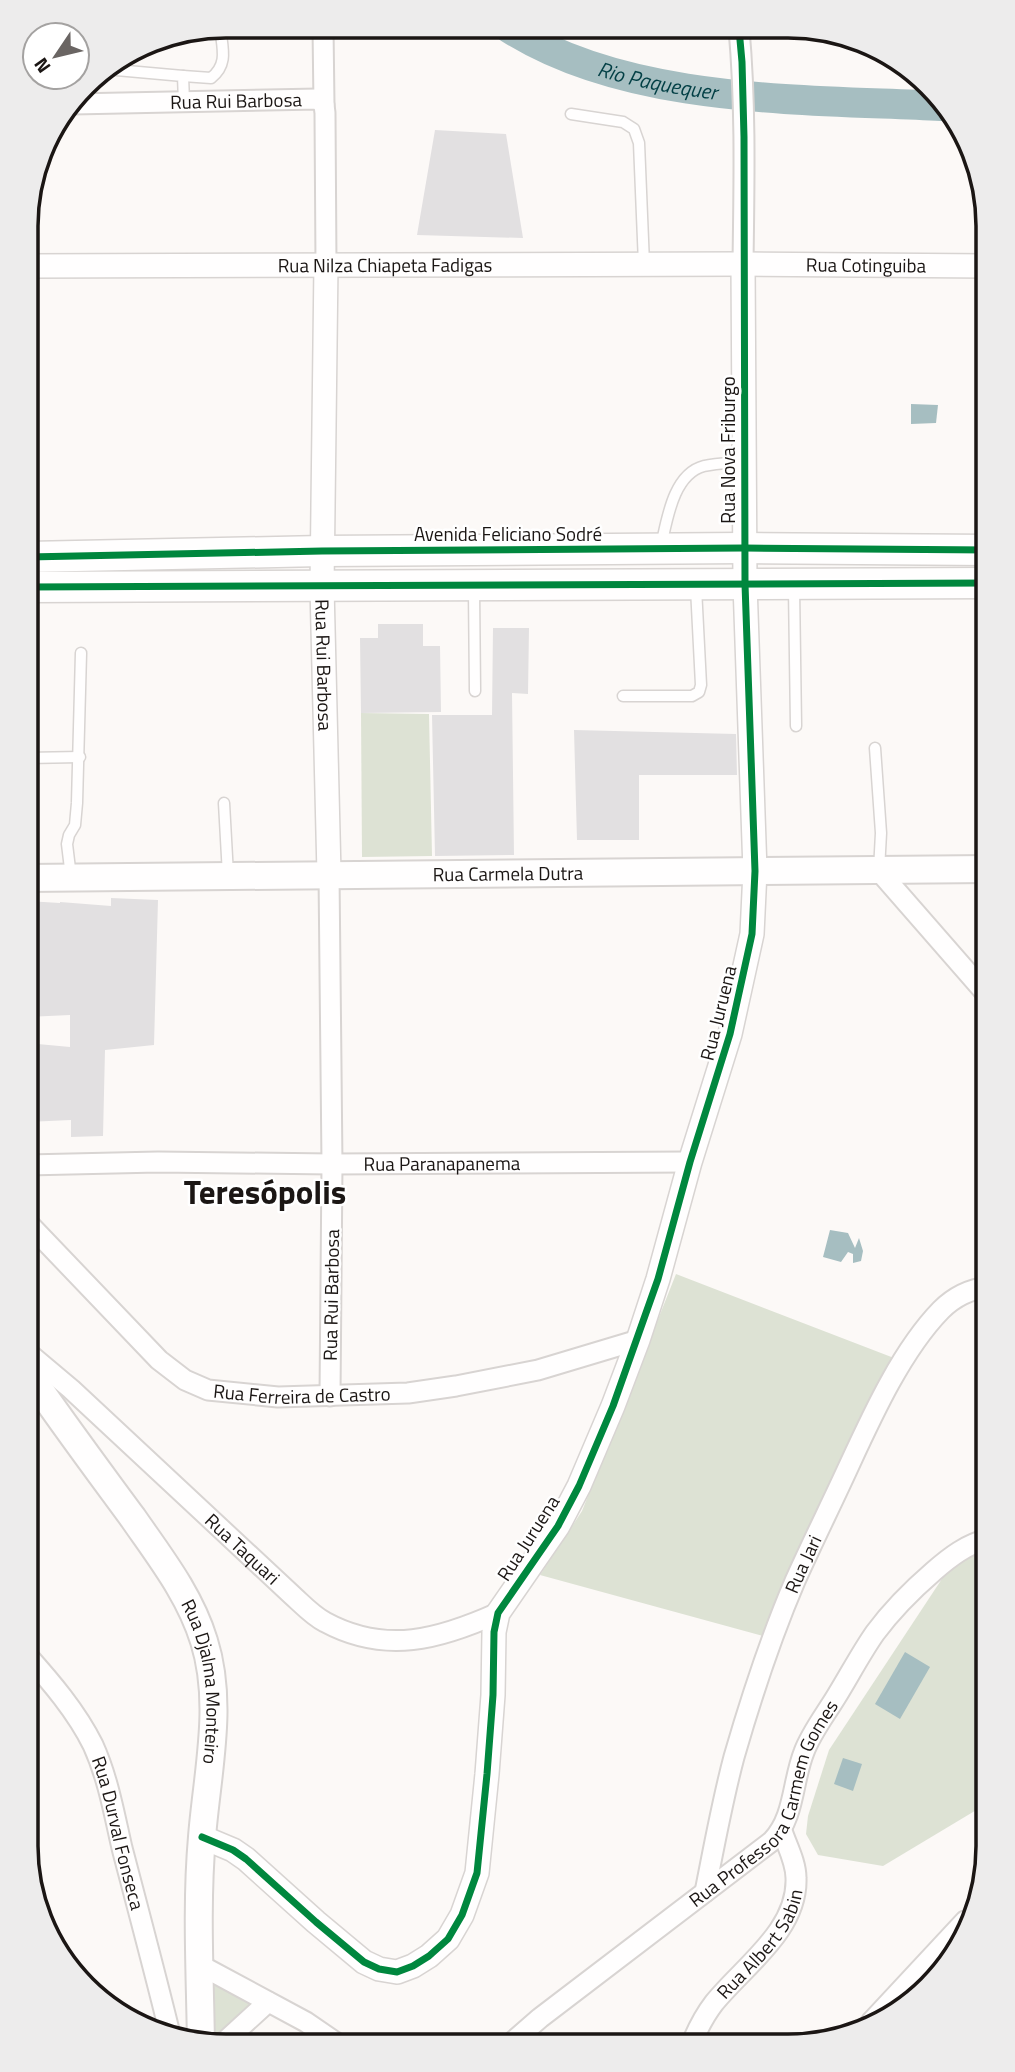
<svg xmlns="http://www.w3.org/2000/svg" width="1015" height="2072" viewBox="0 0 1015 2072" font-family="'Titillium Web',sans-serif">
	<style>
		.green { fill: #dde2d4 }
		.water { fill: #a6bec1 }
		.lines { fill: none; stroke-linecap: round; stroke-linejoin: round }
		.river { stroke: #a6bec1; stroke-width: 30 }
		.building { fill: #e2e0e1 }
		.service-casing { stroke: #d8d4d2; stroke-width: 13 }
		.minor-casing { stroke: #d8d4d2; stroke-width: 23 }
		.tertiary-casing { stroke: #d8d4d2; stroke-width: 26 }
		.secondary-casing { stroke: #d8d4d2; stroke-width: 30 }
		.primary-casing { stroke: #d8d4d2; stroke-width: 33 }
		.service { stroke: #fffefe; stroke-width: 10 }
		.minor { stroke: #fffefe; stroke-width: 19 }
		.tertiary { stroke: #fffefe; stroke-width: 23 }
		.secondary { stroke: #fffefe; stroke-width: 26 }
		.primary { stroke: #fffefe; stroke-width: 30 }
		.cycleway-casing { stroke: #fff; stroke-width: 11 }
		.cycleway { stroke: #00873e; stroke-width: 7 }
		.labels { text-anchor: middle; stroke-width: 5; stroke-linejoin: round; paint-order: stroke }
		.street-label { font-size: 19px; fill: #1b1614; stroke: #fff }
		.water-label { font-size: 21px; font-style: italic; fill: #023f45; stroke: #fff }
		.town-label { font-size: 33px; font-weight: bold; fill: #1b1614; stroke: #fff }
		.rim { fill: none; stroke: #1b1614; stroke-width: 3.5 }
	</style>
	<rect width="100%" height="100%" fill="#fcf9f7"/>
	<g class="green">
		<polygon points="361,713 429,714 432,856 362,857"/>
		<polygon points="676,1274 894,1358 763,1636 540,1575 582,1511"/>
		<polygon points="988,1550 988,1803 883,1866 818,1855 806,1834 808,1816 829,1750 959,1553"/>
		<polygon points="217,1980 258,2003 213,2044 210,1985"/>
	</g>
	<g class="water">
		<polygon points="911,404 938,405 936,423 911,424"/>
		<polygon points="830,1230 848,1233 855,1248 859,1238 863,1251 861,1261 853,1263 853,1254 848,1252 841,1262 823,1257"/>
		<polygon points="905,1652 930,1667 900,1719 875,1704"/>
		<polygon points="843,1758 862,1764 853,1791 834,1784"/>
	</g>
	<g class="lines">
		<path class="river" id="s1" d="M509,28C628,104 803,99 941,106"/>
	</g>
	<g class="building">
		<polygon points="435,130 506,134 523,238 417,235"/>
		<polygon points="378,624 423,624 423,646 440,646 441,712 361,713 360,638 378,638"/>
		<polygon points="493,628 529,628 528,694 512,693 514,855 435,856 432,715 492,715"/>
		<polygon points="574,730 736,734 737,775 639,775 639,840 577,840"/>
		<polygon points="111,898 158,900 154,1045 105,1050 103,1136 71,1137 71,1120 27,1122 27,1043 70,1047 70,1015 27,1017 27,901 60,903 60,902 111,906"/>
	</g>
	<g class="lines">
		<g class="service-casing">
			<g id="service">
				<polyline points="782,30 839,36"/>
				<polyline points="105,69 183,76 184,102"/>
				<path d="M183,76L211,78C229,64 222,47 220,27"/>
				<polyline points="571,114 623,122 634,129 639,143 644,264"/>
				<path d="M661,546C667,520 673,474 704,466C716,463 731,463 743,462"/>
				<polyline points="794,588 796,726"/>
				<polyline points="474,590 475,691"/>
				<polyline points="623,696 692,696 699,692 701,685 696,588"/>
				<polyline points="875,748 881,833 879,870"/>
				<polyline points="27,758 80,757"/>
				<polyline points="224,803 228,875"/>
				<polyline points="71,877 67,844 69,835 75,825 77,803 81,653"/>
			</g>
		</g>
		<g class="minor-casing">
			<g id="minor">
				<polyline points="323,27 324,105"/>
				<path d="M739,29C746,107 744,186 743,264"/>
				<path id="s2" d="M73,104L318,99L324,105L325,113L326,264"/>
				<polyline points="879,871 989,997"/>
				<polyline points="329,874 332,1164 330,1396"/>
				<path id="s3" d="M27,1165L158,1162L332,1164L690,1162"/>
				<path id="s4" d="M27,1222L159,1360L185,1380L208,1390L278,1397L408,1393L456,1386L538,1370L638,1340"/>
				<path id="s5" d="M27,1352L71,1389L292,1595C302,1604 313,1616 325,1622C386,1655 440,1639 498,1613"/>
				<path id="s6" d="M26,1654C51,1682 76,1711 93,1745C108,1778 114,1813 122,1848C138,1909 154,1969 169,2030"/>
				<path id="s7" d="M705,1892C714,1847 722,1802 734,1757C751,1698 771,1637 795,1581C812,1543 830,1507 847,1470C871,1418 901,1351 941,1310C954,1297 971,1289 988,1287"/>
				<polyline points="200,1965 306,2022 338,2044"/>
				<polyline points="871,2022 965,1921"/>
				<polyline points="222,2044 268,2002"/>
				<path id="s8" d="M509,2045L540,2018L772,1841C795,1817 792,1782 804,1752C811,1733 825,1715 836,1697C849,1676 861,1653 875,1633C892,1610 912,1590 934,1571C950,1557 967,1544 988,1539"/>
				<path id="s9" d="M691,2045C697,2030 704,2016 714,2003C744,1966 798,1930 796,1878C796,1862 787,1846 782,1831"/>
			</g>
		</g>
		<g class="tertiary-casing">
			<g id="tertiary">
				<path id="s10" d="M326,264L322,587L329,874"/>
				<path id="s11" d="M28,266L743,264L989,266"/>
				<polyline points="202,1837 233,1850 246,1859 316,1922 364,1962 379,1969 397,1972 413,1966 429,1956 448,1939 462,1915 477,1873 487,1774 493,1695 494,1632 498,1613 558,1526 579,1486 613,1406 638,1340 658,1279 690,1162 730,1034 752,934 755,871 745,584 743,264"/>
			</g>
		</g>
		<g class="secondary-casing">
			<g id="secondary">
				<path id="s12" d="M27,878L989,869"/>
				<path id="s13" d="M27,1371C61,1421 97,1469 133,1518C160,1557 190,1595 204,1641C224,1704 207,1773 202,1837C196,1905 200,1975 201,2044"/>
			</g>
		</g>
		<g class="primary-casing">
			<g id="primary">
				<polyline points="28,557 322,551 744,548 989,550"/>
				<polyline points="28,587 989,583"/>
			</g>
		</g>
		<use href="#service" class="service"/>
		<use href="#minor" class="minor"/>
		<use href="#tertiary" class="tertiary"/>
		<use href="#secondary" class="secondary"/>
		<use href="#primary" class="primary"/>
		<g class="cycleway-casing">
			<g id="cycleway">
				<polyline points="28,557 322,551 744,548 989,550"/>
				<polyline points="28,587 989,583"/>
				<polyline points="202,1837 233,1850 246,1859 316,1922 364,1962 379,1969 397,1972 413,1966 429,1956 448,1939 462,1915 477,1873 487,1774 493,1695 494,1632 498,1613 558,1526 579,1486 613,1406 658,1279 690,1162 730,1034 752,934 755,871 745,584 744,137 742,62 739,29"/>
			</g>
		</g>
		<use href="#cycleway" class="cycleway"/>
	</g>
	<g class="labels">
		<g class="street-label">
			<text dy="7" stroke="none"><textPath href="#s2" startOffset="163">Rua Rui Barbosa</textPath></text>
			<text dy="7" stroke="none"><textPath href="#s11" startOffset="357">Rua Nilza Chiapeta Fadigas</textPath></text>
			<text dy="7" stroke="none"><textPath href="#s11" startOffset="838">Rua Cotinguiba</textPath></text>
			<text transform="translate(728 450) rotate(-90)" y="7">Rua Nova Friburgo</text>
			<text x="508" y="541">Avenida Feliciano Sodré</text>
			<text dy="7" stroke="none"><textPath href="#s10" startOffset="401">Rua Rui Barbosa</textPath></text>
			<text dy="7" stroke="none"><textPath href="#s12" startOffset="481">Rua Carmela Dutra</textPath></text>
			<text transform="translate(718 1013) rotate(-76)" y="7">Rua Juruena</text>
			<text dy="7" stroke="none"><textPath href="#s3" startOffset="415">Rua Paranapanema</textPath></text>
			<text transform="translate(331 1295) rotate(-89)" y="7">Rua Rui Barbosa</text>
			<text dy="7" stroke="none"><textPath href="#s4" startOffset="343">Rua Ferreira de Castro</textPath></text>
			<text transform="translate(528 1538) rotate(-57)" y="7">Rua Juruena</text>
			<text dy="7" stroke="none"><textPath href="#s5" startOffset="292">Rua Taquari</textPath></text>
			<text dy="7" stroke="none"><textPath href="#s7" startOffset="343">Rua Jari</textPath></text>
			<text dy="7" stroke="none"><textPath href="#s13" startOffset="364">Rua Djalma Monteiro</textPath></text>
			<text dy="7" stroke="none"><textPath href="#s8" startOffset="359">Rua Professora Carmem Gomes</textPath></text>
			<text dy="7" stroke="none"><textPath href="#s6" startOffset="205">Rua Durval Fonseca</textPath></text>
			<text dy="7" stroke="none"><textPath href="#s9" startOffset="124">Rua Albert Sabin</textPath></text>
		</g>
		<g class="water-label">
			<text dy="7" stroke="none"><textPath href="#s1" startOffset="159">Rio Paquequer</textPath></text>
		</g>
		<g class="town-label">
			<text x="265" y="1204">Teresópolis</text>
		</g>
	</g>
	<path d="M0 0H1015V2072H0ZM226 38H788A188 188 0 0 1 976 226V1846A188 188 0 0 1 788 2034H226A188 188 0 0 1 38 1846V226A188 188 0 0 1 226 38Z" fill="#edecec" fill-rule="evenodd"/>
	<path class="rim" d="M226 38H788A188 188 0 0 1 976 226V1846A188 188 0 0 1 788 2034H226A188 188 0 0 1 38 1846V226A188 188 0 0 1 226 38Z"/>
	<g transform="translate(56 56) rotate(235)"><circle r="33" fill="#ffffff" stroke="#a4a2a1" stroke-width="2"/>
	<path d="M0-5L12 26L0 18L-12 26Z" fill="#6a6563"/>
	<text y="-10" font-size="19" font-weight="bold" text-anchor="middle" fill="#1b1614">N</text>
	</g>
</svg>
